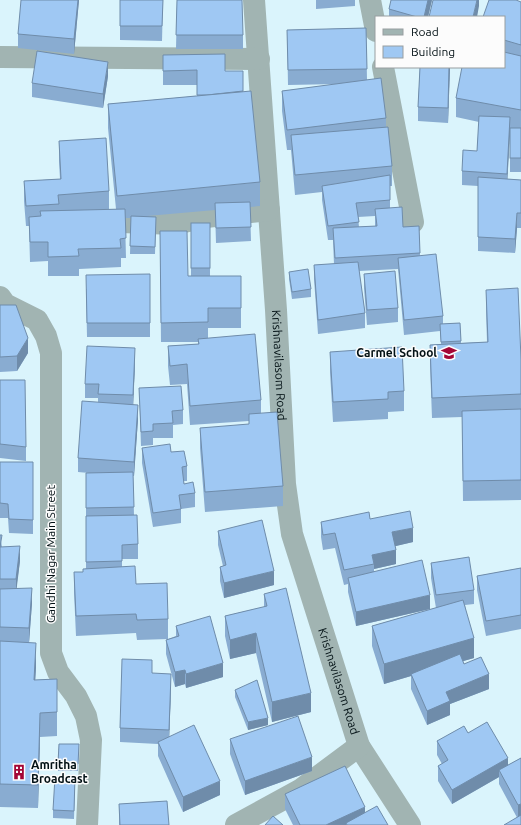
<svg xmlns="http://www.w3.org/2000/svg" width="521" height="825" viewBox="0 0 521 825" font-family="Ubuntu,sans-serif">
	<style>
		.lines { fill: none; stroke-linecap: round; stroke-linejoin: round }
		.minor { stroke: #a1b4b2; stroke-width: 22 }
		.wall { fill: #89acd1; fill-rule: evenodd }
		.shaded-wall { fill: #6f8caa }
		.building { fill: #9fc8f3; stroke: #6f8caa }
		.labels { text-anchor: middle; stroke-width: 3; stroke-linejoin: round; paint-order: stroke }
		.poi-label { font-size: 12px; font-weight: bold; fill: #031115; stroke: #fcfcfc; text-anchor: end }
		.street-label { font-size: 12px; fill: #031115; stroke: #fcfcfc }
	</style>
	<rect width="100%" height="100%" fill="#daf4fc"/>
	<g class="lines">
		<g class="minor">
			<path id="s1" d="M254,0L276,310L285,484L292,534L359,746L410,825"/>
			<polyline points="370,0 376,31"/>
			<polyline points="0,57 259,59"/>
			<polyline points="383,67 413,222"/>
			<polyline points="121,222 175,224 206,217 269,210"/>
			<polyline points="0,297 5,304 37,320 46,336 51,353 51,653 58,672 76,696 86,716 91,740 87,825"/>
			<polyline points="236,825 300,790 359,746"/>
		</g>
	</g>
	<g class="wall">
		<polygon points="79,0 74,54 18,48 18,34"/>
		<polygon points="120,0 163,0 162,41 120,40"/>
		<polygon points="177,0 243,35 243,49 176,49"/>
		<polygon points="316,0 355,0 355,6 316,9"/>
		<polygon points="432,0 428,17 389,17 389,9"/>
		<polygon points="521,2 521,172 510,172 510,128 511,128 510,128 507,179 521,180 521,228 517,228 515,253 478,251 478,186 462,185 462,171 477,151 479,122 456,117 456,98 504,67 504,17"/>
		<path d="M366,28L367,80L386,118V127L392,166V186H390V208L403,227L419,226L420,256L443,316V324L460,323L461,343L487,342L486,310V290L521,359V500L463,501L462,417L432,418L430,364V345L441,344L440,331L404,335L398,269L359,271L365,313V328L318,334L314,279V265L334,264L333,240H328L322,200V192L295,195L291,150H287L282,111V91L338,84L288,85L287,30ZM375,216V226L359,227L358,217Z"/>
		<polygon points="163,55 225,71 243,91 260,182 260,206 250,207 251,241 216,243 215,210 147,216 156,217 155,254 130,254 131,218 125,218 126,258 121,258 121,267 79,269 79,276 48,276 48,261 30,262 29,226 26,226 24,201 24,181 60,179 59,161 59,141 109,191 109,209 116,209 108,128 108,104 197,96 197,85 163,85"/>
		<polygon points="420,67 450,67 448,123 418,121 418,107"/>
		<polygon points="108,76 103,108 32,97 32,83"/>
		<polygon points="191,223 210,223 210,276 241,276 241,328 208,328 208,338 261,400 261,413 283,486 283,506 205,512 200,448 200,428 249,425 249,421 190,425 187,384 170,385 168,366 168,346 198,344 198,342 161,342 160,231 188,276 191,276"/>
		<polygon points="289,272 311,289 311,297 292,299 289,279"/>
		<polygon points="150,274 150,337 87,337 86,289"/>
		<polygon points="364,274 398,308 398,322 367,325 364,288"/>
		<polygon points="0,305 28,353 17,371 0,372"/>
		<polygon points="330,352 404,391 404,411 388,412 388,419 333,422 330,372"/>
		<polygon points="135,363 133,404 138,419 134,476 133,476 134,515 138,544 138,559 122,559 122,567 136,584 168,619 168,639 137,640 136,633 76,636 74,592 74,572 83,572 86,568 86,473 89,473 78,472 78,458 98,402 98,398 85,398 85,384"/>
		<polygon points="0,380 26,447 26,461 0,458"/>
		<polygon points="139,388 183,410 183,424 173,425 173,438 153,438 153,445 141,446"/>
		<polygon points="142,448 171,452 187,466 187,481 184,481 184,484 195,493 195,507 181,509 181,523 153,527 142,463"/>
		<polygon points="0,462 33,462 33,534 9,533 8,518 0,518"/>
		<polygon points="370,519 413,542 395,546 396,564 374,569 374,571 430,609 356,626 348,592 348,584 344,585 335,548 323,550 321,537 321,522"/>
		<polygon points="218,531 274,585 224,598 220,581 220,567 223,566 218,545"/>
		<polygon points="0,535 2,547 20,561 16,589 32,603 29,642 36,667 35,680 57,679 57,736 40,737 38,808 0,807"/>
		<polygon points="431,563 474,590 474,604 465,605 474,658 463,661 464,664 489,689 450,704 450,715 427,725 411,689 411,676 384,684 372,646 372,626 436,608 431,578"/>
		<polygon points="521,568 521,629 486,636 477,590 477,576"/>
		<polygon points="264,594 311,712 272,722 256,653 230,659 225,636 225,616 264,607"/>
		<polygon points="176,626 223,677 186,688 185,684 175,687 166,654 166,640 176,636"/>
		<polygon points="152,673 171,688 169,737 220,795 183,812 158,756 158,744 120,742 120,728"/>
		<polygon points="235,690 268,725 248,730 235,697"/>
		<polygon points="468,733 508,765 521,758 521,825 499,784 499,777 452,804 438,781 438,766 442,764 437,755 437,741"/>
		<polygon points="230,739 312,771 245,795 230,754"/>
		<polygon points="59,744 79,744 78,771 58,771"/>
		<polygon points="75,785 74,819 53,818 53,810"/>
		<polygon points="285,794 365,813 388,825 293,825 285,809"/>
		<polygon points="119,804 169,825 119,825"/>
	</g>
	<g class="shaded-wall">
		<polygon points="78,0 79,0 74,54 74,39"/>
		<polygon points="428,0 432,0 428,17 424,17"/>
		<polygon points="477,0 479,0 479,6 477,17 473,17"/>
		<polygon points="505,41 505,61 504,67 504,48"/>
		<polygon points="108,62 108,76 103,108 103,94"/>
		<polygon points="449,67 450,67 448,123 448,108"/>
		<polygon points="510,117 510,132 507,188 507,174"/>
		<polygon points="517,213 517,228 515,253 515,239"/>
		<polygon points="28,338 28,353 17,371 17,356"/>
		<polygon points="135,348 135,363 133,410 133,395"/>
		<polygon points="138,405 138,419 134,476 134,462"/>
		<polygon points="413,528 413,542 392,547 392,532"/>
		<polygon points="20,546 20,561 16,594 16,579"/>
		<polygon points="396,550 396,564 374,569 374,564 372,555"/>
		<polygon points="274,571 274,585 224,598 224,583"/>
		<polygon points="32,588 32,603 29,643 29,628"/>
		<polygon points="430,595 430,609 356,626 356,612"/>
		<polygon points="256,633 256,653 230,659 230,640"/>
		<polygon points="474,638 474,658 412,676 411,674 411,676 384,684 384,664"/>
		<polygon points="36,643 36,667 34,704 34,680"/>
		<polygon points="223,663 223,677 186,688 186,674"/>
		<polygon points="185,670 185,684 175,687 175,672"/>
		<polygon points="171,674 171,688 169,744 169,730"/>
		<polygon points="489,674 489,689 450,704 450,715 427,725 427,711 446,692"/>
		<polygon points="311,693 311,712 272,722 272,702"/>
		<polygon points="40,713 40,737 38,808 38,785"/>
		<polygon points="268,718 268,725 248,730 248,722"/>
		<polygon points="312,757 312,771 245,795 245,781"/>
		<polygon points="508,758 508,772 499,770 499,777 452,804 452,790"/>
		<polygon points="220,781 220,795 183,812 183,797"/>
		<polygon points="521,804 521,818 518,820 518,805"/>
		<polygon points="365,807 365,821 346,823 346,825 326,825"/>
	</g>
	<g class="building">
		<polygon points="21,0 78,0 74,39 18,34"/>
		<polygon points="120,0 163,0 162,26 120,26"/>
		<polygon points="177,0 242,0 243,35 176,35"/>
		<polygon points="391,0 428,0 424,17 417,17 389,9"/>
		<polygon points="433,0 477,0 473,17 429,17"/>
		<polygon points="489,0 516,0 521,2 521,45 504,40 504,17 483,17"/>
		<polygon points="366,28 367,69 288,70 287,30"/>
		<polygon points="37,51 108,62 103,94 32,83"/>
		<polygon points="504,52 521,56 521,110 456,98 462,67 504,67"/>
		<polygon points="225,54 225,71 243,71 243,91 207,95 197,95 197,70 163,71 163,55"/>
		<polygon points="420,67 449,67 448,108 418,107"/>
		<polygon points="381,78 386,118 287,130 282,91"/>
		<polygon points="251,91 260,182 117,196 108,104"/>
		<polygon points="479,116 510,117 507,174 462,171 463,150 477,151"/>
		<polygon points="388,127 392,166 295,175 291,135"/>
		<rect x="510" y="128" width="11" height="30"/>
		<polygon points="106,138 109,191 58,195 59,204 26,206 24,181 61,179 59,141"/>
		<polygon points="390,175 390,200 356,203 359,222 328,226 322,186"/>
		<polygon points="478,177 521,180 521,213 517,213 515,239 478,237"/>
		<polygon points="250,202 251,227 216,228 215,203"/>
		<polygon points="402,207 403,227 419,226 420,253 335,258 333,228 377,226 375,209"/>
		<polygon points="125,209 126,238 120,239 121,248 78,249 79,256 48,257 48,242 30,242 29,217 41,216 40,211"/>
		<polygon points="131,216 156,217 155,247 130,246"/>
		<rect x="191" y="223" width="19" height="45"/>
		<polygon points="160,231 187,231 188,276 241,276 241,308 208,308 208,322 161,323"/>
		<polygon points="436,254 443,316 404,320 398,258"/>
		<polygon points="358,262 365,313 318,320 314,265"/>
		<polygon points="308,269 311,289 292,292 289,272"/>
		<polygon points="395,271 398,308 367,310 364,274"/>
		<polygon points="150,274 150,323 87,323 86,275"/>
		<polygon points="518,288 521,359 521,394 432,398 430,345 488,342 486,290"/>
		<polygon points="0,305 16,305 28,338 17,356 0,357"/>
		<polygon points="460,323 461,341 441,342 440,324"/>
		<polygon points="255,334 261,400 190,406 187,364 170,366 168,346 199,344 198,339"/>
		<polygon points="87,346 135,348 133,395 98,394 99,384 85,384"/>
		<polygon points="402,347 404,391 388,392 388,399 333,402 330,352"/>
		<polygon points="0,380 25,380 26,447 0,444"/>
		<polygon points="181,386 183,410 172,411 173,423 153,424 153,431 141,432 139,388"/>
		<polygon points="82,401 138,405 134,462 78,458"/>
		<polygon points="521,409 521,480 463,481 462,411"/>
		<polygon points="277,412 283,486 205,492 200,428 249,424 249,414"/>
		<polygon points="170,444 171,452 184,451 187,466 182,467 184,484 193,482 195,493 179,495 181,509 153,513 142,448"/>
		<polygon points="0,462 33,462 33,520 9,519 8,504 0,503"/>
		<polygon points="133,472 134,507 86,508 86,473"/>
		<polygon points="410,511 413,528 392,532 396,550 372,555 374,564 344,570 335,533 323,535 321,522 369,512 370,519"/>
		<polygon points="137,515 138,544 122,545 122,561 86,562 86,516"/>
		<polygon points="262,520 274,571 224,583 220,567 226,565 218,531"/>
		<polygon points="0,535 2,535 0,547 20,546 16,579 0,579"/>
		<polygon points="469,557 474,590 436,595 431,563"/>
		<polygon points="422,560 430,595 356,612 348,578"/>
		<polygon points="135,566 136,584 167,583 168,619 137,620 136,614 76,616 74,572 83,572 83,569"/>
		<polygon points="521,568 521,615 486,621 477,576"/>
		<polygon points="32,588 29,628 0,627 0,589"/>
		<polygon points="286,588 311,693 272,702 256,633 230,640 225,616 267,606 264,594"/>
		<polygon points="463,600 474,638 384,664 372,626"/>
		<polygon points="210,616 223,663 186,674 185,670 175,672 166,640 179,636 176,626"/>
		<polygon points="0,641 36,643 34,680 57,679 57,712 40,713 38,785 0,784"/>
		<polygon points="460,654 464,664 481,657 489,674 446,692 450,701 427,711 411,674"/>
		<polygon points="122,659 152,660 152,673 171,674 169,730 120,728"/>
		<polygon points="257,680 268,718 248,722 235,690"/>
		<polygon points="298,716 312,757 245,781 230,739"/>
		<polygon points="487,722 508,758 452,790 438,766 448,760 437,741 464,726 468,733"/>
		<polygon points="194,725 220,781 183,797 158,742"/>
		<polygon points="59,744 79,744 78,764 58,763"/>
		<polygon points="521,758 521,804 518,805 499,770"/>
		<polygon points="345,766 365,807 326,825 300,825 285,794"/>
		<polygon points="55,777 75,777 74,811 53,810"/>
		<polygon points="167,801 169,825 120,825 119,804"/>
		<polygon points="377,806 388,825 347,825 346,823"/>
		<polygon points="521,815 521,825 504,825"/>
		<polygon points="273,816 283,825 265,825"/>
	</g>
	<defs>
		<g id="school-bare" transform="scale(1.2)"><path d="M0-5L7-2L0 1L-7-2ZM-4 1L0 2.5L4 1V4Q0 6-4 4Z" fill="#a30636" stroke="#fcfcfc" stroke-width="2.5" paint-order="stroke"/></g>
		<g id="building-bare" transform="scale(1.2)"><path d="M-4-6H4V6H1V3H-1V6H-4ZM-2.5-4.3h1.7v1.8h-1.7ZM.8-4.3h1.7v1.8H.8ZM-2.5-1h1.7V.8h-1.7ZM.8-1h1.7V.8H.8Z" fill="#a30636" stroke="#fcfcfc" stroke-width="2.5" paint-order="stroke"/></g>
	</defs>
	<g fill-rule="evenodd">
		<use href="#school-bare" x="449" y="353"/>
		<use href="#building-bare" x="19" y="772"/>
	</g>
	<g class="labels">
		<g class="poi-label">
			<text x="437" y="357">Carmel School</text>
			<text x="31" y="769" text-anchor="start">Amritha<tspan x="31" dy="14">Broadcast</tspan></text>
		</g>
		<g class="street-label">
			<text dy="4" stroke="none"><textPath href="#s1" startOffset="366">Krishnavilasom Road</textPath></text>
			<text transform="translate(51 554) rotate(-90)" y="4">Gandhi Nagar Main Street</text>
			<text dy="4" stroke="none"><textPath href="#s1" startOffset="690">Krishnavilasom Road</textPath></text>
		</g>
	</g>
	<rect x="375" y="16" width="130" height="52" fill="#fcfcfc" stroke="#989ea0"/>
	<rect x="383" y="29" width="20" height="6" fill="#a1b4b2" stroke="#989ea0"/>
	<text x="411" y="36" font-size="12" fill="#031115">Road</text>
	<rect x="383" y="46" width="20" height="12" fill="#9fc8f3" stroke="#989ea0"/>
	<text x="411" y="56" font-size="12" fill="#031115">Building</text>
</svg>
